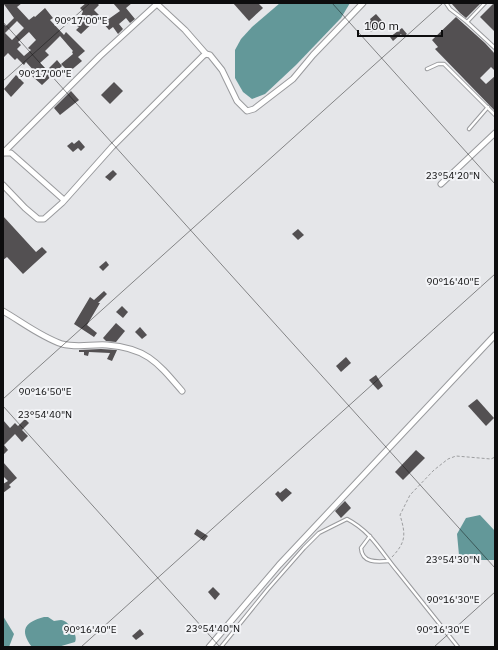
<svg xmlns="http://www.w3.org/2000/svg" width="498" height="650" viewBox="0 0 498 650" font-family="'IBM Plex Sans',sans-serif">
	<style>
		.water { fill: #639899 }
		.building { fill: #535052; fill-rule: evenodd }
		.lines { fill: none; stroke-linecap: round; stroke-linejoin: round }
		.service-casing { stroke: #999a9d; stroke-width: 4.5 }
		.minor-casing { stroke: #999a9d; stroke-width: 7 }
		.path { stroke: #9d9ea0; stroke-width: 1; stroke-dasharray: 3 2; stroke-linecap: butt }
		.service { stroke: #fff; stroke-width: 2.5 }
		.minor { stroke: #fff; stroke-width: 5 }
		.ticks { fill: none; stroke: #0d0d0e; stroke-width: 1; stroke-opacity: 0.45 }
		.ticks-label { font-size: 10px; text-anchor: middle; fill: #0d0d0e; stroke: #f2f3f6; stroke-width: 4; stroke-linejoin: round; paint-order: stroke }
	</style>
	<rect width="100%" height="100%" fill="#e5e6e9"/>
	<g class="water">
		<polygon points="280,3 350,3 341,18 296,65 265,94 252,99 243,92 235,78 235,50 241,39 252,27"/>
		<polygon points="480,515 495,531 495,560 479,560 459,555 457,534 466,518"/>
		<polygon points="3,616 14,634 9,647 3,647"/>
		<path d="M44,617H48L54,621C56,621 58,620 61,620C68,620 79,636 75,642L58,647H32C19,630 25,622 44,617Z"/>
	</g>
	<g class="building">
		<path d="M3,3H22L17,7L29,20L34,16L35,17L45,8L53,18L50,20L64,35L66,32L85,51L78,57L82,61L69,72L61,64L73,54L72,52L73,51L60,36L45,51L49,55L40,63L47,70L57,60L62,66L42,85L32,76L36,73L26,62L24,65L17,58L15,60L8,53L3,58V23L6,26L14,18ZM17,21L24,28L12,40L5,33ZM29,32L36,40L28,48L31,50L24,56L17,49L21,45L18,42Z"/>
		<polygon points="86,3 97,3 99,5 94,10 100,16 81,34 76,30 79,27 77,26 83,11 80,8"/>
		<polygon points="113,3 132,3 126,8 135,19 130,23 126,18 119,24 123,29 118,34 113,27 109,30 103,23 120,11"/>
		<polygon points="233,3 258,3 263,8 249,21"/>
		<polygon points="451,3 481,3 466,18 460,13"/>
		<polygon points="494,3 495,3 495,32 480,17"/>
		<polygon points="376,14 383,22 371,32 366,26 371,21 370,19"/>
		<polygon points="456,17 485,43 495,54 495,71 491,67 480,78 486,84 495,76 495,111 435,49 438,47 432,40"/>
		<polygon points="402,28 407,34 403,37 401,34 393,41 390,37"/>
		<polygon points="16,75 24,83 11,97 4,89"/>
		<polygon points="114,82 123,91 110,104 101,95"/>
		<polygon points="71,91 79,100 60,115 54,108"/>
		<polygon points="79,140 85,147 81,151 78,148 73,152 67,146 72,142 74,144"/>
		<polygon points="113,170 117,174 110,181 105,177"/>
		<polygon points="3,216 36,252 42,247 47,252 23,274 7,257 3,260"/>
		<polygon points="298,229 304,235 298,240 292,234"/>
		<polygon points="106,261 109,265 103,271 99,267"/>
		<polygon points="104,291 107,294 98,303 100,303 87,325 97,333 94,337 74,324 90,297 94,300"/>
		<polygon points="122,306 128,312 123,318 116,312"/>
		<polygon points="116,323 125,331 116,342 106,341 103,338"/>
		<polygon points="140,327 147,335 142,339 135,332"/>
		<polygon points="101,349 117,350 112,361 107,359 110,353 89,352 88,356 84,355 84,352 79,352 79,350"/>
		<polygon points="346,357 351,363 341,372 336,366"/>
		<polygon points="376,375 383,386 378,390 369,380"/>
		<polygon points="477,399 494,418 486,426 468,406"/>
		<polygon points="25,419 29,423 22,430 28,436 22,442 15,434 4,445 8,450 3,455 3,420 10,428 15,423 18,426"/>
		<polygon points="416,450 425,458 403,480 395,472"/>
		<polygon points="3,462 17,478 9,485 11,487 3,493 3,484 8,481 3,476"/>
		<polygon points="286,488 292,493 282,502 275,494 278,491 280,493"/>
		<polygon points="345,501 351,508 341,518 335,511"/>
		<polygon points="197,529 208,536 204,541 194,534"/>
		<polygon points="213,587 220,594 215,600 208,592"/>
		<polygon points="140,629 144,634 136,640 132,636"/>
	</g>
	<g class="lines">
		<g class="service-casing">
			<g id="service">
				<polyline points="446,3 450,9 467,22 495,48"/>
				<polyline points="467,22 485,3"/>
				<polyline points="427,69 438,64 444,64 495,115"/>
				<polyline points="469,129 488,107"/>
				<path d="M370,536L361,548C362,563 376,562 389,561"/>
				<path d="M221,647L268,589L304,548L319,533L347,519C372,532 381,552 398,572C418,597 438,622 458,647"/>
			</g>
		</g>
		<g class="minor-casing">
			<g id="minor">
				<polyline points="157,4 185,30 206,54"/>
				<polyline points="3,153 100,56 158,3"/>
				<polyline points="3,153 11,153 64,200"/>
				<polyline points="441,184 495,133"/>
				<polyline points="3,185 25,208 38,219 44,219 62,203 112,147 203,56 206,54 210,55 222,70 237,101 247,111 254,109 293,79 313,55 363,3"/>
				<path d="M3,311C22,322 41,337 62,344C77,348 92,344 107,345C147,348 158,363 182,391"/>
				<polyline points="209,647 279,565 495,335"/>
			</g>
		</g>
		<path class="path" d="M392,557C406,542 406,535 400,515L410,495L434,470L448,459L456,456L491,459L495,457"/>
		<use href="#service" class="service"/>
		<use href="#minor" class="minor"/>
	</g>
	<path class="ticks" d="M332,3L495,184M3,22L495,568M3,81L90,3M3,399L443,3M3,406L220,647M81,647L495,274M434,647L495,592"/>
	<g class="ticks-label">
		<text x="81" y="24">90°17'00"E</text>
		<text x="45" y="77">90°17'00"E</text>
		<text x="453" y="179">23°54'20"N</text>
		<text x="453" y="285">90°16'40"E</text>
		<text x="45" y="395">90°16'50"E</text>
		<text x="45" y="418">23°54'40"N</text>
		<text x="453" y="563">23°54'30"N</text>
		<text x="453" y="603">90°16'30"E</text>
		<text x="213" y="632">23°54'40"N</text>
		<text x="90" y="633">90°16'40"E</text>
		<text x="443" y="633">90°16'30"E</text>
	</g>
	<rect width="498" height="650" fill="none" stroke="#0d0d0e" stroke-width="8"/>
	<path d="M358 30v6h84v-6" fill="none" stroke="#0d0d0e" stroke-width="2"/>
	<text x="364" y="30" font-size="12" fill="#0d0d0e" stroke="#f2f3f6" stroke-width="3" paint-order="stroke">100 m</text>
</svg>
